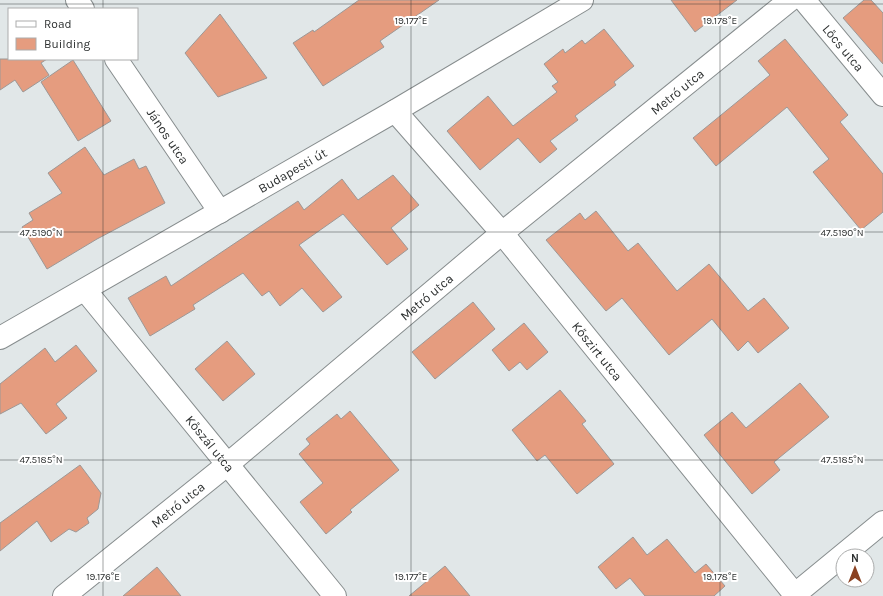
<svg xmlns="http://www.w3.org/2000/svg" width="883" height="596" viewBox="0 0 883 596" font-family="Karla,sans-serif">
	<style>
		.building { fill: #e59c7f; stroke: #9d9896 }
		.lines { fill: none; stroke-linecap: round; stroke-linejoin: round }
		.street-casing { stroke: #878d8e; stroke-width: 24 }
		.street { stroke: #fff; stroke-width: 22 }
		.ticks { fill: none; stroke: #2d3030; stroke-width: 1; stroke-opacity: 0.45 }
		.labels { text-anchor: middle; stroke-width: 4; stroke-linejoin: round; paint-order: stroke }
		.street-label { font-size: 13px; fill: #2d3030; stroke: #fff }
		.ticks-label { font-size: 10px; text-anchor: middle; fill: #2d3030; stroke: #fff; stroke-width: 4; stroke-linejoin: round; paint-order: stroke }
	</style>
	<rect width="100%" height="100%" fill="#e1e7e8"/>
	<g class="building">
		<polygon points="359,0 439,0 380,41 384,47 323,86 293,43 313,30 314,32"/>
		<polygon points="671,0 737,0 695,32"/>
		<polygon points="864,0 871,0 883,13 883,64 843,18"/>
		<polygon points="220,14 267,78 218,97 185,53"/>
		<polygon points="604,29 634,66 614,82 616,85 575,116 578,120 550,141 557,149 540,163 518,138 480,170 447,131 488,96 513,126 557,92 552,86 558,82 544,64 563,49 565,53 582,40 585,44"/>
		<polygon points="785,39 848,115 840,122 883,174 883,212 861,230 813,172 829,159 787,107 716,166 693,138 770,75 758,61"/>
		<polygon points="0,59 47,59 41,63 49,75 23,92 15,80 0,90"/>
		<polygon points="73,60 111,121 78,141 41,82"/>
		<polygon points="85,147 104,175 134,159 139,169 146,166 165,203 97,239 47,269 22,227 33,220 29,213 62,193 48,173"/>
		<polygon points="393,175 419,205 391,228 408,249 387,265 343,214 299,245 342,297 323,312 302,288 280,306 269,291 262,296 243,273 193,305 195,309 150,336 128,298 166,276 171,286 298,201 304,210 342,179 358,200"/>
		<polygon points="596,211 628,251 638,243 677,291 709,264 748,311 764,298 789,328 758,353 748,341 738,351 712,319 669,355 622,298 606,311 546,240 580,213 585,220"/>
		<polygon points="473,302 495,329 435,379 412,352"/>
		<polygon points="524,323 548,352 527,370 520,362 509,371 492,350"/>
		<polygon points="227,341 255,374 223,401 195,369"/>
		<polygon points="76,345 97,371 56,404 67,418 46,434 21,403 0,414 0,384 45,348 55,362"/>
		<polygon points="800,383 829,417 774,462 780,470 752,494 704,435 732,412 746,428"/>
		<polygon points="560,390 586,421 582,424 614,464 577,494 545,455 537,461 512,430"/>
		<polygon points="350,411 399,470 350,510 352,512 326,534 300,502 323,483 299,454 310,444 306,439 337,414 341,419"/>
		<polygon points="80,465 101,493 98,509 87,518 89,523 76,532 69,529 51,542 37,521 0,551 0,523"/>
		<polygon points="633,537 647,555 667,539 695,573 706,564 725,586 714,596 645,596 630,578 616,589 598,567"/>
		<polygon points="445,566 470,596 409,596"/>
		<polygon points="157,567 181,596 123,596"/>
	</g>
	<g class="lines">
		<g class="street-casing">
			<g id="street">
				<polyline points="77,0 83,9"/>
				<path id="s1" d="M804,0L883,95"/>
				<path id="s2" d="M116,59L220,212"/>
				<path id="s3" d="M395,111L502,233L796,596"/>
				<path id="s4" d="M85,290L335,596"/>
				<path id="s5" d="M0,338L395,111L582,0"/>
				<path id="s6" d="M64,596L228,464L502,233L790,0"/>
				<polyline points="793,596 883,522"/>
			</g>
		</g>
		<use href="#street" class="street"/>
	</g>
	<path class="ticks" d="M103,0V9M411,0V596M720,0V596M0,4H883M103,59V596M0,232H883M0,460H883"/>
	<g class="labels">
		<g class="street-label">
			<text dy="5" stroke="none"><textPath href="#s1" startOffset="62">Lőcs utca</textPath></text>
			<text dy="5" stroke="none"><textPath href="#s6" startOffset="794">Metró utca</textPath></text>
			<text dy="5" stroke="none"><textPath href="#s2" startOffset="93">János utca</textPath></text>
			<text dy="5" stroke="none"><textPath href="#s5" startOffset="337">Budapesti út</textPath></text>
			<text dy="5" stroke="none"><textPath href="#s6" startOffset="470">Metró utca</textPath></text>
			<text dy="5" stroke="none"><textPath href="#s3" startOffset="314">Kőszirt utca</textPath></text>
			<text dy="5" stroke="none"><textPath href="#s4" startOffset="198">Kőszál utca</textPath></text>
			<text dy="5" stroke="none"><textPath href="#s6" startOffset="146">Metró utca</textPath></text>
		</g>
	</g>
	<g class="ticks-label">
		<text x="411" y="24">19.177°E</text>
		<text x="720" y="24">19.178°E</text>
		<text x="41" y="236">47.5190°N</text>
		<text x="842" y="236">47.5190°N</text>
		<text x="41" y="463">47.5185°N</text>
		<text x="842" y="463">47.5185°N</text>
		<text x="103" y="580">19.176°E</text>
		<text x="411" y="580">19.177°E</text>
		<text x="720" y="580">19.178°E</text>
	</g>
	<rect x="8" y="8" width="130" height="52" fill="#ffffff" stroke="#abacac"/>
	<rect x="16" y="21" width="20" height="6" fill="#ffffff" stroke="#abacac"/>
	<text x="44" y="28" font-size="12" fill="#2d3030">Road</text>
	<rect x="16" y="38" width="20" height="12" fill="#e59c7f" stroke="#abacac"/>
	<text x="44" y="48" font-size="12" fill="#2d3030">Building</text>
	<g transform="translate(855 568)"><circle r="19" fill="#ffffff" stroke="#abacac"/>
	<path d="M0-3L7 15L0 10L-7 15Z" fill="#8a4222"/>
	<text y="-6" font-size="11" font-weight="bold" text-anchor="middle" fill="#2d3030">N</text>
	</g>
</svg>
